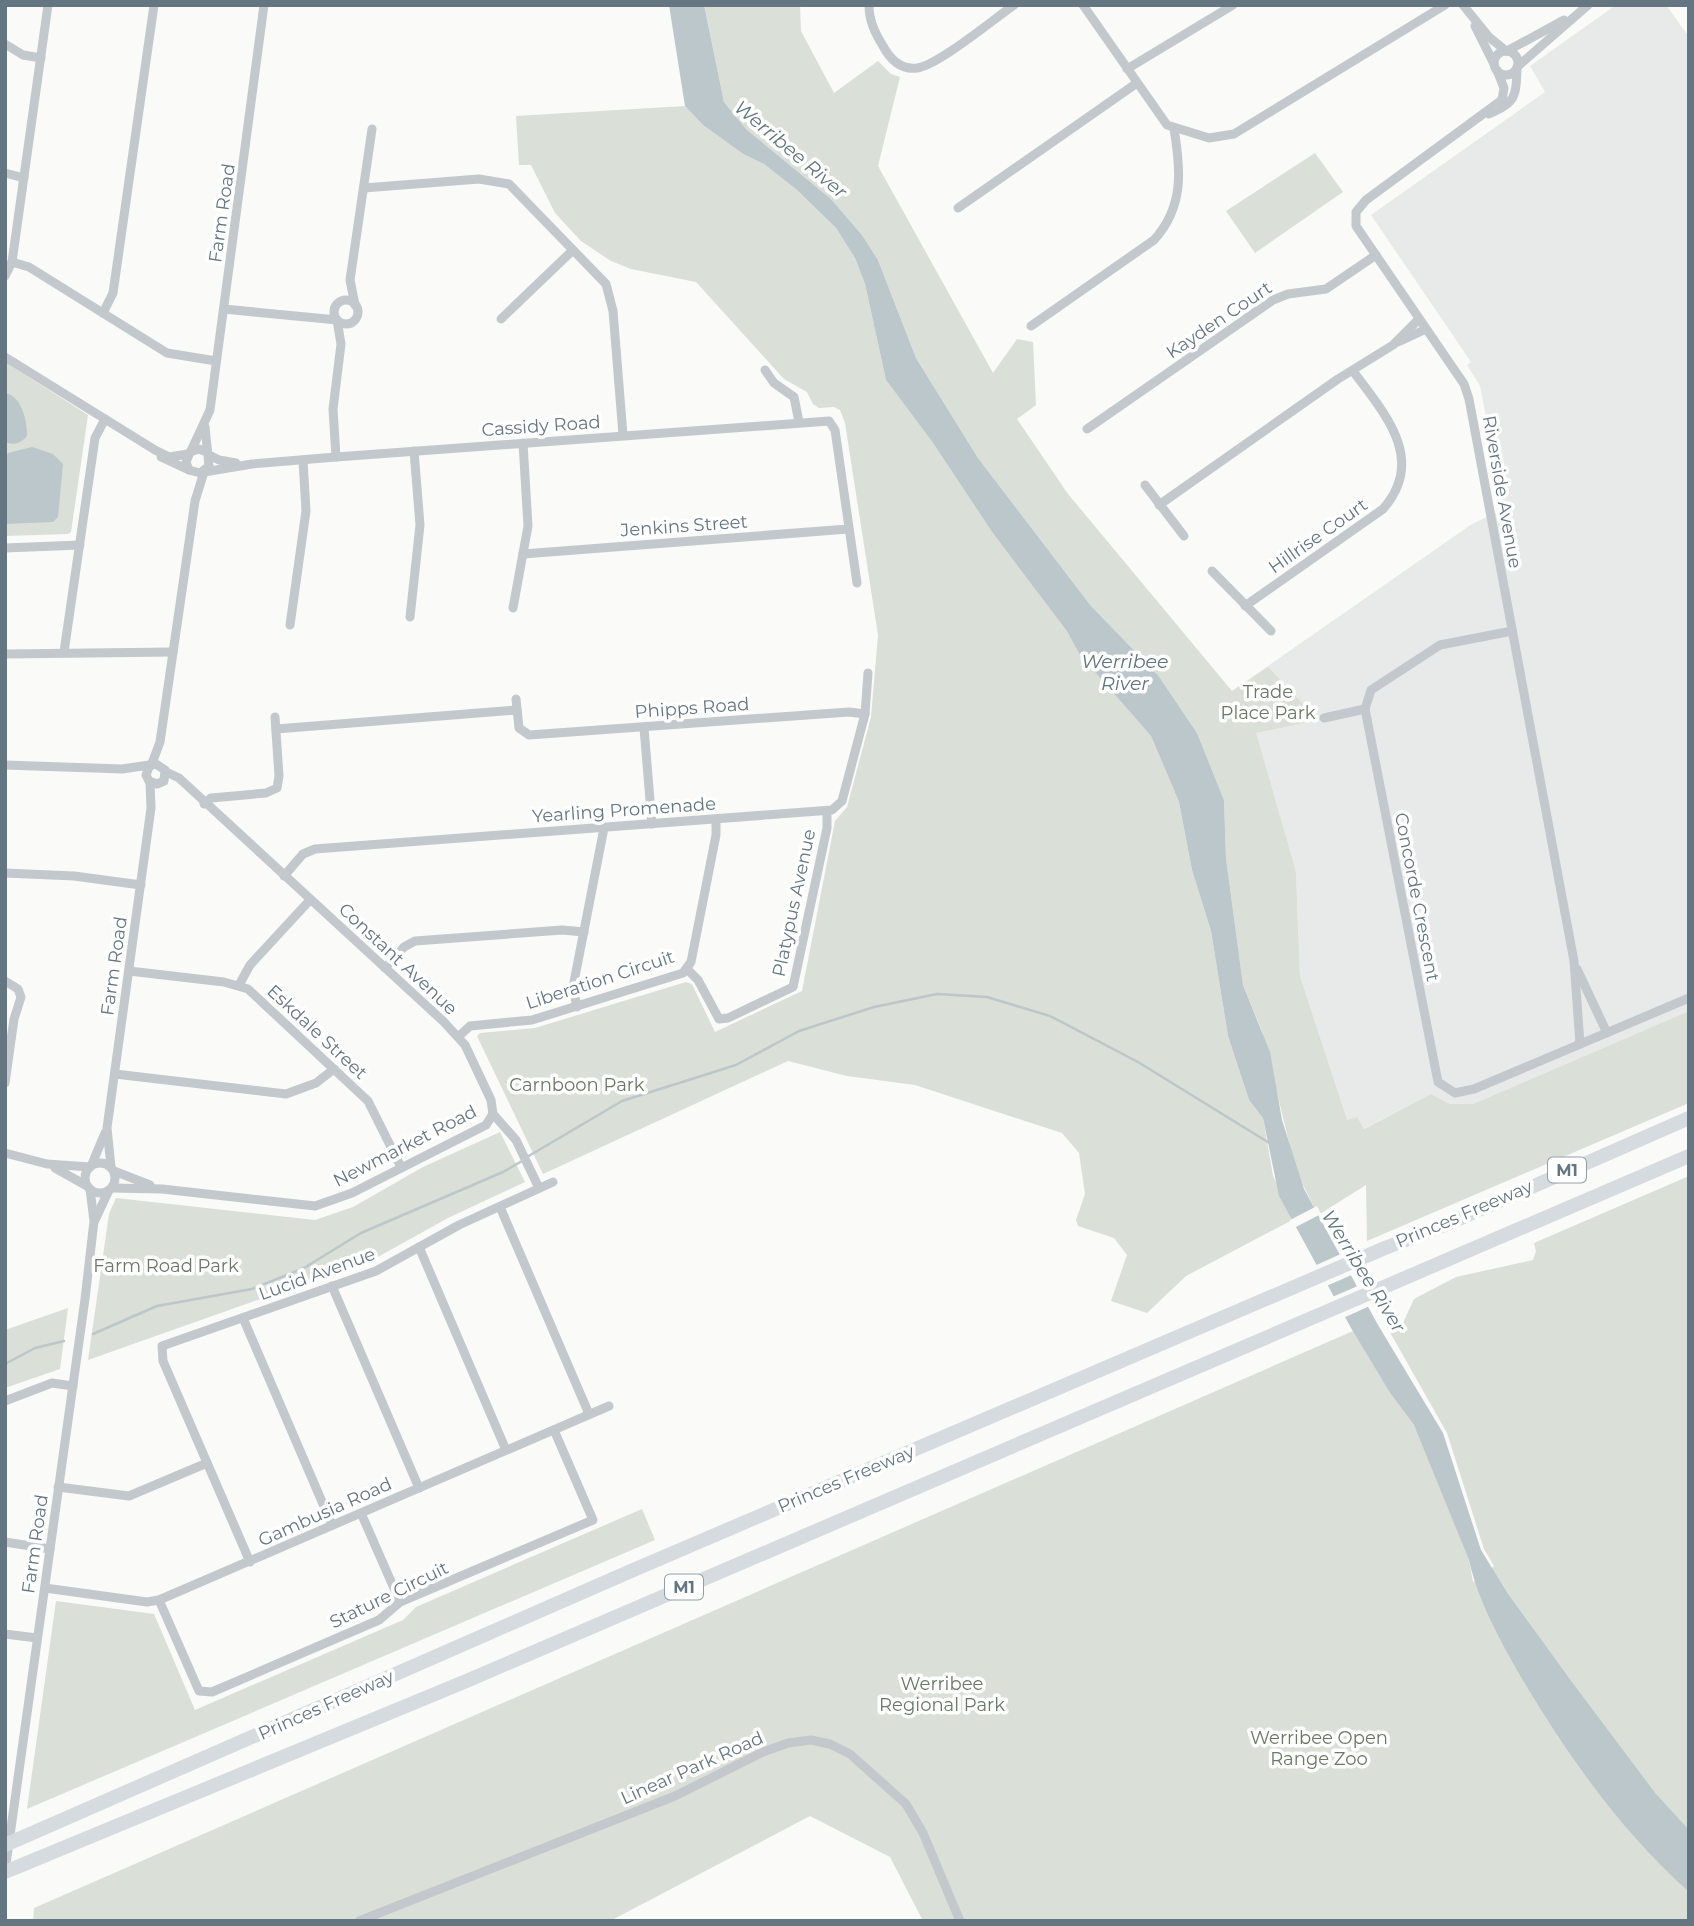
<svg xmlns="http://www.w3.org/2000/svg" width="1694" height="1926" viewBox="0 0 1694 1926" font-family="Montserrat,sans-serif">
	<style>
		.built { fill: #e8e9e9 }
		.green { fill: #dadfd7 }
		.water { fill: #bbc7cb }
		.pier { fill: #fafaf8 }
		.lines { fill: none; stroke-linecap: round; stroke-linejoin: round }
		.stream { stroke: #bbc7cb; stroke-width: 2.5 }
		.minor { stroke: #c3c8cc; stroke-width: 9 }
		.highway { stroke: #d6dbdf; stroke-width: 14 }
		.labels { text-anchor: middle; stroke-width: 7; stroke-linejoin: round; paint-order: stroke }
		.shield { fill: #fff; stroke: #939fa8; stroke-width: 2 }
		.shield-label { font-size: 16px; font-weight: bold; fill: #657683 }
		.street-label { font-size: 18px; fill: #657683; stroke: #fff }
		.park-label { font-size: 18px; fill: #687a64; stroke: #fff }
		.water-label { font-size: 19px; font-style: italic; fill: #60757c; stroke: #fff }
	</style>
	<rect width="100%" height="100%" fill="#fafaf8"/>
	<polygon class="built" points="1616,5 1666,5 1689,37 1689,1011 1473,1104 1450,1104 1431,1094 1363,1129 1347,1121 1300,976 1296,872 1232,691 1472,524 1504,509 1480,386 1467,365 1471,362 1371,215 1545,92 1530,66"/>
	<g class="green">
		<polygon points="704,5 800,5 801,31 834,93 878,61 891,74 900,77 878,166 993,373 1017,339 1033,342 1036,405 1017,419 1068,494 1232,691 1268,667 1305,706 1308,722 1256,733 1296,872 1300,976 1347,1120 1357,1117 1364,1129 1431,1094 1450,1104 1473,1104 1689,1011 1689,1103 1367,1241 1366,1185 1318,1215 1296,1171 1262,1031 1243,985 1226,858 1224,800 1197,733 1158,675 1091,606 978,458 916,358 878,260 862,235 831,199 746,129 724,102"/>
		<polygon points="685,106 703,125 743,154 764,164 797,190 836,228 855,258 865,284 886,380 933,443 992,532 1068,631 1080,655 1151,736 1179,802 1192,870 1211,931 1228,1036 1249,1100 1263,1118 1273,1176 1294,1219 1186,1276 1147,1313 1111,1301 1127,1255 1114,1238 1078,1226 1076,1220 1085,1194 1079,1153 1062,1133 915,1085 847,1076 788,1061 543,1174 477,1036 480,1033 535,1028 686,982 692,984 715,1032 802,991 835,821 847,807 871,717 878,635 845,423 840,410 834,407 819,408 813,404 807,392 784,379 696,282 631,269 611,261 581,241 555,213 531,165 519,165 516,116"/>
		<polygon points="1315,153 1343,192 1255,253 1226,211"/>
		<polygon points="5,362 88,415 71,532 68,534 5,536"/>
		<polygon points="500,1132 525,1182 448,1218 376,1258 88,1360 109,1214 116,1198 315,1220 353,1207 423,1167"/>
		<polygon points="1689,1176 1689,1921 923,1921 890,1857 810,1816 610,1921 33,1921 34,1908 1353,1331 1390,1393 1414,1425 1427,1452 1469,1560 1473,1582 1494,1566 1484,1549 1447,1433 1383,1320 1403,1323 1414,1299 1456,1277 1533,1260 1536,1251 1534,1243"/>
		<polygon points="68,1308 60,1369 5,1388 5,1330"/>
		<polygon points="642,1509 655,1540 27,1809 56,1601 154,1614 195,1710 403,1620 416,1607"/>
	</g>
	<g class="water">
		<path d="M669,5H704L724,102L746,129L831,199L862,235L878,260L916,358L978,458L1091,606L1158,675L1197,733L1224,800L1226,858L1243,985L1270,1052L1282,1120L1304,1189L1378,1325L1443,1433L1481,1550L1508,1594L1569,1678L1656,1794L1689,1830V1892C1620,1830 1568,1756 1521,1677C1500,1640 1478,1601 1469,1560L1414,1425L1390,1393L1351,1328L1279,1196L1263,1118L1249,1100L1228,1036L1211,931L1192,870L1179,802L1151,736L1080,655L1067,631L992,532L933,443L886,380L865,284L855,258L836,228L797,190L764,164L743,154L703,125L685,106Z"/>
		<path d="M5,393C22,396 27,421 27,436C21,443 14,446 5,442Z"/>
		<polygon points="32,447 53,454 63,464 58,517 53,522 5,524 5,459 8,453"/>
	</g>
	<g class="pier">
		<polygon points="1317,1206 1321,1214 1292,1229 1290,1220"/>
		<polygon points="1343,1253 1354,1274 1324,1287 1312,1267"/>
		<polygon points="1360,1285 1372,1305 1341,1319 1330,1298"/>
	</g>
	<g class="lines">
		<g class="stream">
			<polyline points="527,1157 622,1101 736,1065 799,1031 874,1007 937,994 987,997 1050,1016 1138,1062 1271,1144"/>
			<polyline points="93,1334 157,1306 252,1289 304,1268 361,1233 503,1172 522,1161"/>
			<polyline points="5,1364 35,1348 64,1341"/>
		</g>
		<g class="minor">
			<path d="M869,5C869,21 875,33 883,46C890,59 901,70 917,68C937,66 994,19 1014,5"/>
			<polyline points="1083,5 1167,125 1209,138 1234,134 1445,5"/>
			<polyline points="1463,5 1489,37 1506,51"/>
			<polyline points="1475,26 1494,64"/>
			<polyline points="5,44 23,55 41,58"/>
			<polyline points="1507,51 1564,20"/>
			<circle cx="1506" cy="63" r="12"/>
			<polyline points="1517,67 1588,5"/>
			<polyline points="1127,69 1233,5"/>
			<polyline points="1497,70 1504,88 1502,100 1366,200 1356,212 1356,226 1464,384 1469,399 1574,961 1580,1044"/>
			<path d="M1489,114C1516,102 1516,97 1517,68"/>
			<polyline points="5,173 24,178"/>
			<polyline points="364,188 479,179 509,184 606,284 613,311 623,435"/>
			<polyline points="958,208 1137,83"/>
			<polyline points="12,262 29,267 167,353 216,361"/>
			<polyline points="5,276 12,262 48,5"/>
			<circle cx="346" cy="312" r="12"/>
			<polyline points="355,305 350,280 372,129"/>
			<polyline points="224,309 337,320"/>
			<polyline points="103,313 113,293 154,5"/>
			<polyline points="501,319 573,250"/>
			<path d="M1031,326L1154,240C1184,207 1181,170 1174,129"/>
			<polyline points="1398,342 1426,329"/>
			<polyline points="5,357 155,450 169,457 188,454"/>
			<polyline points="765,370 774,383 794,397 799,422"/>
			<polyline points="205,427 209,466 200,473 189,470 186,462 190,452 199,449 207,452"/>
			<polyline points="1087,429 1273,300 1288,294 1326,289 1376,255"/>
			<polyline points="191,451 210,410 264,5"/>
			<polyline points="209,455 219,460 236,463"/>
			<polyline points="161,457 189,470"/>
			<polyline points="336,457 333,409 341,344 337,320"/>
			<polyline points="204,472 252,464 336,457 829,421 835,430 857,583"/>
			<polyline points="1145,485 1184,536"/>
			<polyline points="1159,505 1338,379 1393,345 1419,319"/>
			<polyline points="5,548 80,545"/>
			<polyline points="523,554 848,529"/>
			<polyline points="1212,571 1271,631"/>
			<path d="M1245,606L1383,509C1427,459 1384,413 1353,371"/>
			<polyline points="513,608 528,526 523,443"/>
			<polyline points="410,617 420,525 414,451"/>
			<polyline points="290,625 306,511 303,460"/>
			<polyline points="1512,631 1440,645 1371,690 1365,709 1438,1082 1455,1093 1474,1089 1689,998"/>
			<polyline points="64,652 95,438 105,419"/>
			<polyline points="5,654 173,652"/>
			<polyline points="516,699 519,728 529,735 849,712 865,714"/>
			<polyline points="1324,718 1365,709"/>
			<polyline points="644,728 652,824"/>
			<polyline points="276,729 517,710"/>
			<polyline points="5,765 122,769 156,764 165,770 164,781 157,784 149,781 146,775 149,767"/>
			<polyline points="151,766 160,742 195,501 204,472"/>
			<polyline points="166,772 179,778 444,1022 465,1045 491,1100 493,1114 516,1140 539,1188"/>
			<polyline points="204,804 211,798 266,793 277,788 279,776 275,717"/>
			<polyline points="5,873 74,876 141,885"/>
			<polyline points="284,876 303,854 315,849 832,810 842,801 865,714 868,673"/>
			<polyline points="385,968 404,947 415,941 562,930 584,932"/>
			<polyline points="687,969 698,980 719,1019 728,1018 793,987 827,828 827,811"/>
			<polyline points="1577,969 1607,1033"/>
			<polyline points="129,971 224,982 248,989 368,1101 401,1167"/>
			<polyline points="5,981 18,989 21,997 14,1019 5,1083"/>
			<polyline points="239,985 250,965 310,900"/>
			<polyline points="577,1007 573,987 604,828"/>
			<polyline points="458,1037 470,1026 532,1020 683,973 691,962 716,835 716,819"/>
			<polyline points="115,1074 286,1094 316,1083 334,1069"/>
			<polyline points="5,1153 47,1164 90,1167"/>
			<circle cx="100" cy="1178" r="15"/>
			<polyline points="92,1164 105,1133"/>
			<polyline points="111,1167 107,1128 151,808 150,782"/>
			<polyline points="55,1168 87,1186"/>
			<polyline points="114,1171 150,1185"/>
			<polyline points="112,1188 162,1189 315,1206 352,1193 486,1125 493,1114"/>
			<polyline points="500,1207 589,1414"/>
			<polyline points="95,1220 109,1190"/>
			<polyline points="419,1247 506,1450"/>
			<polyline points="332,1286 419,1488"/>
			<polyline points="243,1318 332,1525"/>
			<polyline points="5,1401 52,1383 73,1386"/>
			<polyline points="58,1487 129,1496 207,1463"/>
			<polyline points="361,1513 400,1602"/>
			<polyline points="5,1542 50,1549"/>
			<polyline points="250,1562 163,1361 162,1346 376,1271 459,1225 553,1182"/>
			<polyline points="45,1588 147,1602 159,1600 609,1406"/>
			<polyline points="159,1600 199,1691 212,1692 379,1620 400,1602 593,1520 554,1430"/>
			<polyline points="5,1634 37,1638"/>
			<polyline points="5,1871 85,1299 94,1221 90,1189"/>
			<polyline points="359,1921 675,1796 763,1752 788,1743 811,1740 830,1744 850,1754 906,1804 923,1833 960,1921"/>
		</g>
		<g class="highway">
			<polyline points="5,1845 631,1571 1385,1248 1447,1224 1689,1118"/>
			<polyline points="5,1872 464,1682 1689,1156"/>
		</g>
	</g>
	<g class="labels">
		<g class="shield">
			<rect x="1548" y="1157.5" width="38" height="25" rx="5"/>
			<rect x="665" y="1574.5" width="38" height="25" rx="5"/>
		</g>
		<g class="shield-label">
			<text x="1567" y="1176">M1</text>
			<text x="684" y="1593">M1</text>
		</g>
		<g class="street-label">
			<text transform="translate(222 213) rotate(-82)" y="6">Farm Road</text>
			<text transform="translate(1219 320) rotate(-34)" y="6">Kayden Court</text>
			<text transform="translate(541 426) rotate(-4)" y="6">Cassidy Road</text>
			<text transform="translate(1502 492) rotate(80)" y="6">Riverside Avenue</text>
			<text transform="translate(684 526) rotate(-4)" y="6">Jenkins Street</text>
			<text transform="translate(1318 536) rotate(-35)" y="6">Hillrise Court</text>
			<text transform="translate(692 708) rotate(-4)" y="6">Phipps Road</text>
			<text transform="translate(624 810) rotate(-4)" y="6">Yearling Promenade</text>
			<text transform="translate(1417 897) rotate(79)" y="6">Concorde Crescent</text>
			<text transform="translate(794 903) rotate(-78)" y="6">Platypus Avenue</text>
			<text transform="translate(398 959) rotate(43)" y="6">Constant Avenue</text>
			<text transform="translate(114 966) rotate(-82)" y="6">Farm Road</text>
			<text transform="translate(600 980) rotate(-18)" y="6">Liberation Circuit</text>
			<text transform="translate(317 1032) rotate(43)" y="6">Eskdale Street</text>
			<text transform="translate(405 1146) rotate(-27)" y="6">Newmarket Road</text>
			<text transform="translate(1464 1214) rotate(-23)" y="6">Princes Freeway</text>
			<text transform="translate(317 1274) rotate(-20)" y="6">Lucid Avenue</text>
			<text transform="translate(846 1479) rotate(-23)" y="6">Princes Freeway</text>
			<text transform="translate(325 1512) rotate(-24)" y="6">Gambusia Road</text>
			<text transform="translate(35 1544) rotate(-82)" y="6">Farm Road</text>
			<text transform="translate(389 1595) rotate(-26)" y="6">Stature Circuit</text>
			<text transform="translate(326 1705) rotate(-24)" y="6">Princes Freeway</text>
			<text transform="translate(692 1768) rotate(-24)" y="6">Linear Park Road</text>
		</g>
		<g class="park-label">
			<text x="1268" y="698">Trade<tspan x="1268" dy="21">Place Park</tspan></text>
			<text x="577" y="1091">Carnboon Park</text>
			<text x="166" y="1272">Farm Road Park</text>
			<text x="942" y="1690">Werribee<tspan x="942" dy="21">Regional Park</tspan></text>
			<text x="1319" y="1744">Werribee Open<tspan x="1319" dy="21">Range Zoo</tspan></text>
		</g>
		<g class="water-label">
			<text transform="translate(791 149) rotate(40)" y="7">Werribee River</text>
			<text x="1125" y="668">Werribee<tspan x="1125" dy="22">River</tspan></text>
			<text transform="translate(1364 1271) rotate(58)" y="7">Werribee River</text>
		</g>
	</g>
	<rect width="1694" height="1926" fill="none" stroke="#657683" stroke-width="14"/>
</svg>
